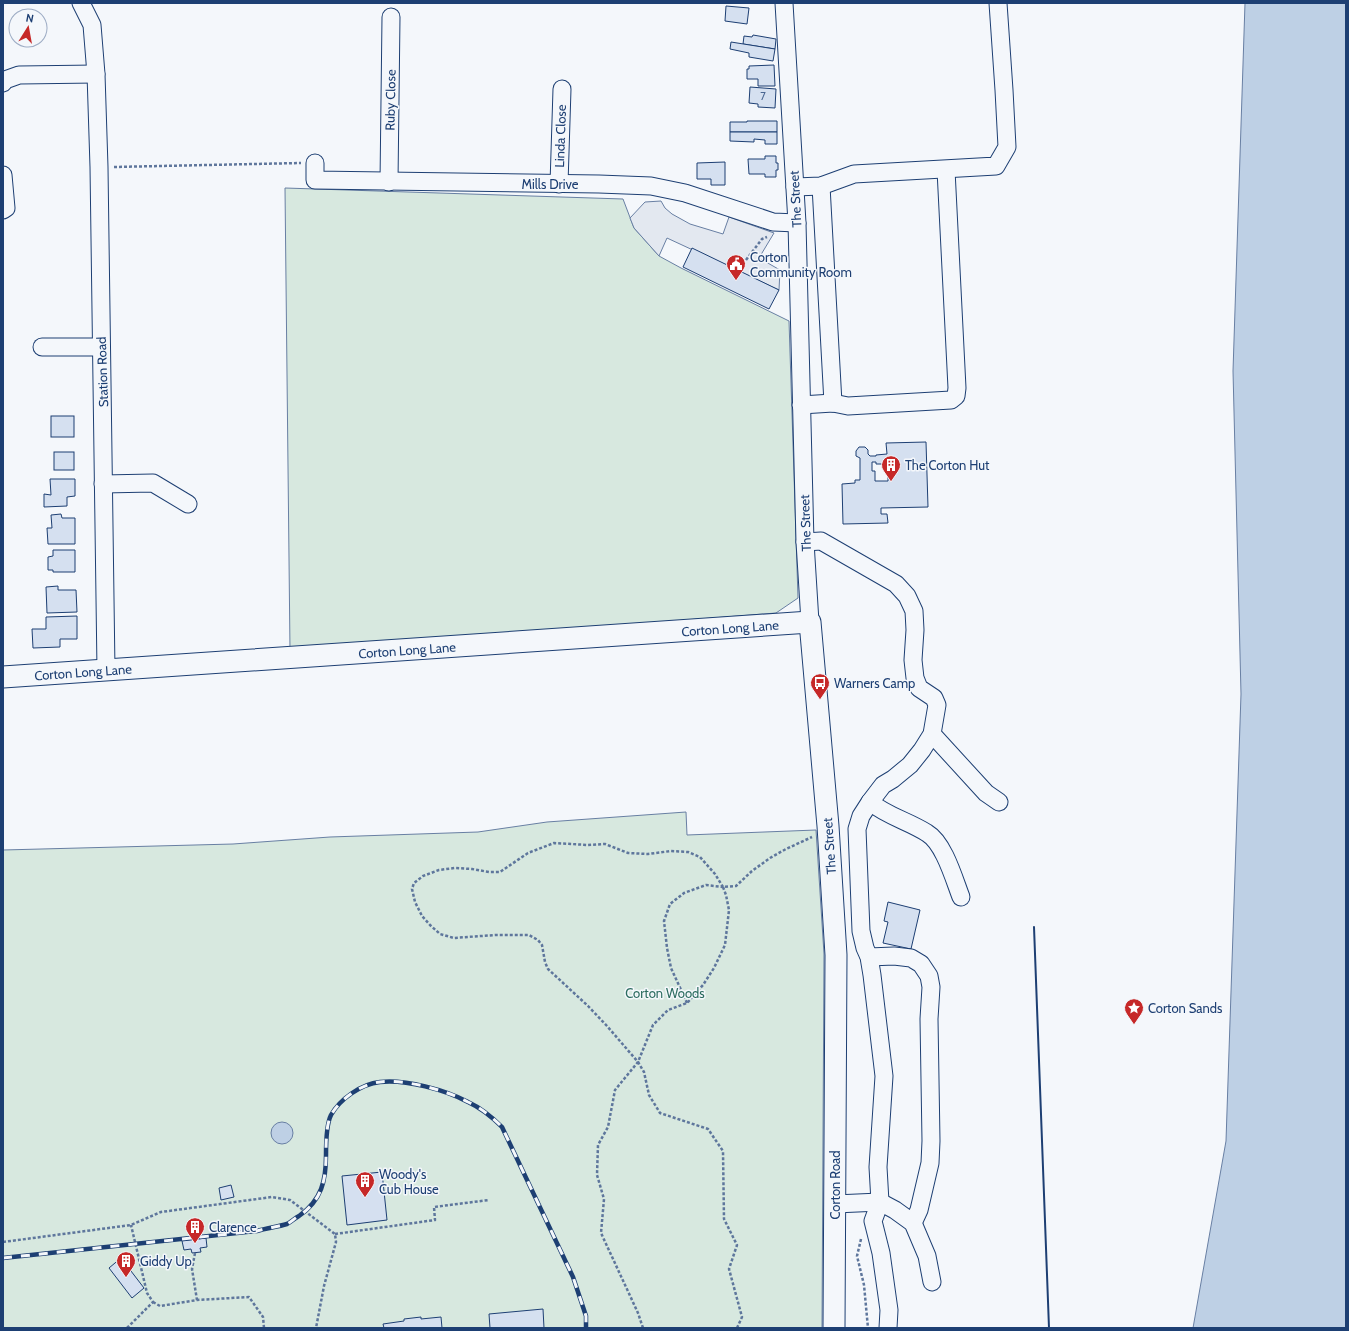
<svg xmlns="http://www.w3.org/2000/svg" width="1349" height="1331" viewBox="0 0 1349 1331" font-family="Cabin,sans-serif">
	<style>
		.green { fill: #d7e8df; stroke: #687fa3 }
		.parking { fill: #e3e8f0; stroke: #687fa3 }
		.water { fill: #bed0e5; stroke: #687fa3 }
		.building { fill: #d5e0f0; stroke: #1d3f73; fill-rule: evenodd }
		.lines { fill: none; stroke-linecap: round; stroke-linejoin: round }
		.minor-casing { stroke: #1d3f73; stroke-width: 19 }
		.major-casing { stroke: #1d3f73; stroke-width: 23 }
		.path { stroke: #5e769c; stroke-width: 2.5; stroke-dasharray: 3 2; stroke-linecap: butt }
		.minor { stroke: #f4f7fb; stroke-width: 17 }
		.major { stroke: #f4f7fb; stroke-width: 21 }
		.rail-casing { stroke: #1d3f73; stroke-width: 4.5 }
		.rail { stroke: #f4f7fb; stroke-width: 3; stroke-dasharray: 9; stroke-linecap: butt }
		.wall { stroke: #1d3f73; stroke-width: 2 }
		.labels { text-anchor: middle; stroke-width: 3; stroke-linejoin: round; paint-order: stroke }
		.number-label { font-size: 11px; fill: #4b6792 }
		.street-label { font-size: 13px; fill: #1d3f73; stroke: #f4f7fb }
		.poi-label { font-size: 13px; fill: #1d3f73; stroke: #f4f7fb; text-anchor: start }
		.park-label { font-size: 13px; fill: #2c6c60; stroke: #f4f7fb }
	</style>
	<rect width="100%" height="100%" fill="#f4f7fb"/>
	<g class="green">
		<polygon points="285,188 623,199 634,228 659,256 681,268 789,321 798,598 776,613 290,651"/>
		<polygon points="686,812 687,835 816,830 824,954 822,1328 3,1328 3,850 233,844 330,837 478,832 547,822"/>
	</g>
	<polygon class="parking" points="661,201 665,208 672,214 690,224 723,234 729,217 774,233 759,258 780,270 779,290 667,238 659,256 634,228 630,218 645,202"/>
	<g class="water">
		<polygon points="1245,3 1346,3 1346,1328 1193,1328 1226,1141 1241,694 1233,371"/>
		<circle cx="282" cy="1133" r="11"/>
	</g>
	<g class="building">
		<polygon points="726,6 749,8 747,24 725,21"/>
		<polygon points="753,35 776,39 775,49 743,44 744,36 752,37"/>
		<polygon points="731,42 775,49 773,61 749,57 749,53 730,49"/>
		<polygon points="774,65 775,86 758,86 758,79 747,79 747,69 749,69 749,66"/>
		<polygon points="750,87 776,89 775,108 758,107 758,104 749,103"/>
		<polygon points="747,121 777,121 777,132 730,132 730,122 747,122"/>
		<polygon points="730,132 777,132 777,144 765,144 765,140 754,139 754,142 730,141"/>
		<polygon points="765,156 776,156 776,163 778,163 778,170 776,170 776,177 765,177 765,174 749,174 748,159 765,159"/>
		<polygon points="725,162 725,185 711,185 711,179 697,179 697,163"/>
		<polygon points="692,248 779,290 769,309 683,267"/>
		<rect x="51" y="416" width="23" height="21"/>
		<path d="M926,442L928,507L881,508V514H887L888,523L843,524L842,484L855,483V480H860V458L856,456V451L859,447H865L868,450V454L870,456H876V455L887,454L886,443ZM872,462H876V464H888V481H875V471H872Z"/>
		<rect x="54" y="452" width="20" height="18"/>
		<polygon points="50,479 75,479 75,496 67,497 67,506 44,507 44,494 51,495"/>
		<polygon points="61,514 62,518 75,518 75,544 48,544 47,528 52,528 51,515"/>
		<polygon points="53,550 75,550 75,572 53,572 53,570 48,570 48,557 53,556"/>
		<polygon points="58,586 58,590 76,590 77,612 47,613 46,587"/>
		<polygon points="77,616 77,639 60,639 60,647 33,648 32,629 46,629 46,617"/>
		<polygon points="888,902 920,910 911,949 883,943 888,922 884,921"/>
		<polygon points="382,1172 387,1220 347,1225 342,1176"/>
		<polygon points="231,1185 234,1197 221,1200 219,1188"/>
		<polygon points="206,1238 207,1247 200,1248 201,1252 192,1253 191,1249 184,1250 182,1241"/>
		<polygon points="121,1258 144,1288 132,1298 109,1268"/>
		<polygon points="543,1309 544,1328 490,1328 489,1314"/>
		<polygon points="421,1317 421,1319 441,1317 442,1328 384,1328 383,1324 404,1321 404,1319"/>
	</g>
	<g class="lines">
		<g class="minor-casing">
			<g id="minor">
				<polyline points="81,3 92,25 96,74 99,167 106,670"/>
				<polyline points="784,3 797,223 805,542 810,622"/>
				<polyline points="3,83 5,80 19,75 96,74"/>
				<polyline points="315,163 315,180 599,184 651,186 685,193 773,222 797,223"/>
				<polyline points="3,175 6,208 3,210"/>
				<polyline points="389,182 391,17"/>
				<polyline points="559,184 562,89"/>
				<polyline points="821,186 833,403"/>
				<polyline points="795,187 821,186 854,174 996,166 1007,147 1004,90 998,3"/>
				<polyline points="42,347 101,347"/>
				<polyline points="801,405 833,403 848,406 951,400 956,396 957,388 946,170"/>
				<polyline points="103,484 153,483 188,504"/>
				<polyline points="805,542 821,541 896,584 907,596 914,611 915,630 913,660 915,678 919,688 934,698 937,705 932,734 922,750 910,765 893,779 883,785 870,802 861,816 857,829 861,931 865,948 869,957 872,975 884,1076 878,1167 880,1202 873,1221 881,1253 889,1310 888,1328"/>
				<polyline points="932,734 986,793 999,802"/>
				<path d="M870,802C887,816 908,821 927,833C944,843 954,879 961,897"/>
				<polyline points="869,957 894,956 911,958 921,964 929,976 931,987 929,1019 931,1141 930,1163 919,1210 913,1223"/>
				<polyline points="835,1204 880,1202 895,1210 913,1223 927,1256 932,1282"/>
			</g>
		</g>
		<g class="major-casing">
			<polyline id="major" points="3,677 810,622 828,826 836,955 834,1328"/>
		</g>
		<g class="path">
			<polyline points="114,167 301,163"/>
			<polyline points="746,260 762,239 767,237"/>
			<polyline points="687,1003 671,968 667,948 664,921 670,904 684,893 706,885 723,887"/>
			<polyline points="335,1234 435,1220 434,1207 489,1200"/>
			<polyline points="861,1239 857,1256 864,1285 868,1328"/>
			<polyline points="3,1242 131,1225 161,1212 272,1197 290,1200 335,1234 336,1242 324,1286 316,1328"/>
			<polyline points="195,1253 192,1269 197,1300"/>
			<polyline points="153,1302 160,1306 197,1300 249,1297 263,1317 264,1328"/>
			<polyline points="127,1328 153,1302 147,1293 131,1225"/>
			<polyline points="643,1328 638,1313 601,1233 604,1199 597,1175 598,1145 608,1127 615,1090 638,1062 607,1026 588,1006 548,969 545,962 542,945 538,940 529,935 495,935 454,938 440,934 430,925 422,916 415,902 412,889 414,883 423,876 439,870 455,868 472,869 489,872 500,872 528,853 554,843 588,845 605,844 628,853 648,854 671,851 688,852 700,857 715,874 723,887"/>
			<polyline points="737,1328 742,1317 729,1269 737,1245 724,1219 723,1151 708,1129 660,1113 649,1095 644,1072 638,1062 653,1025 668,1010 687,1003 703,985 714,968 725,945 729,910 726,895 723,887 736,886 752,871 770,858 786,849 812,837"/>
		</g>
		<use href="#minor" class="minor"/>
		<use href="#major" class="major"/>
		<g class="rail-casing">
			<path id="rail" d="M3,1258L257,1231C267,1228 277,1227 287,1224C291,1222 295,1218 299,1216C322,1200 326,1180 326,1155C326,1144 326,1125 331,1115C340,1099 361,1084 380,1082C405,1079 446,1090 468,1102C481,1108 492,1117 502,1127L573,1277L586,1316V1328"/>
		</g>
		<use href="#rail" class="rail"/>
		<polyline class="wall" points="1034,927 1049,1328"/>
	</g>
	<defs>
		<g id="civic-pin" transform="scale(1)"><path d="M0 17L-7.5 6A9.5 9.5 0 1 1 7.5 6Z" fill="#c62828" stroke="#f4f7fb"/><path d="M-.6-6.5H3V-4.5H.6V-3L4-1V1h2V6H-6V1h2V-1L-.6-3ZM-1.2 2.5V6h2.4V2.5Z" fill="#fff"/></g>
		<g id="building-pin" transform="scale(1)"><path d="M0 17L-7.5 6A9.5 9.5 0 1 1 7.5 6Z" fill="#c62828" stroke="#f4f7fb"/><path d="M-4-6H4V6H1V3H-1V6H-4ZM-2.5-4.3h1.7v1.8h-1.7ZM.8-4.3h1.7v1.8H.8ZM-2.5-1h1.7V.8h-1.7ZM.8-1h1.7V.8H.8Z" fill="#fff"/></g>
		<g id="bus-pin" transform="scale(1)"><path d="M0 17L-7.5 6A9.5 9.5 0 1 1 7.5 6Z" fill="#c62828" stroke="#f4f7fb"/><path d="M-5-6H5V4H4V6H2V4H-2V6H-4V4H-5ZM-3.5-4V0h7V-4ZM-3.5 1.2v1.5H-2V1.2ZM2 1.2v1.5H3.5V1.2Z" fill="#fff"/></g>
		<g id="sight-pin" transform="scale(1)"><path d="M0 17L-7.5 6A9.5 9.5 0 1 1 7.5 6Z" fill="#c62828" stroke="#f4f7fb"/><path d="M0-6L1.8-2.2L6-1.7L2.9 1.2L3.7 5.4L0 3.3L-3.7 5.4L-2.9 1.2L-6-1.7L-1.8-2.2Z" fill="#fff"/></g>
	</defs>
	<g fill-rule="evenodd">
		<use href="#civic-pin" x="736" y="264"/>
		<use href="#building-pin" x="891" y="465"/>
		<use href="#bus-pin" x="820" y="683"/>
		<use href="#sight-pin" x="1134" y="1008"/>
		<use href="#building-pin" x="365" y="1181"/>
		<use href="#building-pin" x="195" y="1227"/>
		<use href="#building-pin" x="126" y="1261"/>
	</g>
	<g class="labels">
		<g class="number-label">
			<text x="763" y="100">7</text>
		</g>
		<g class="street-label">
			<text transform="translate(390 100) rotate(-89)" y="5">Ruby Close</text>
			<text transform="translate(560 136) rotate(-88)" y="5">Linda Close</text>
			<text x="550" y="189">Mills Drive</text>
			<text transform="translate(795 199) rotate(-93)" y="5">The Street</text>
			<text transform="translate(102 372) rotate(-92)" y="5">Station Road</text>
			<text transform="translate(805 523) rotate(-92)" y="5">The Street</text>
			<text transform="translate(730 628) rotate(-4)" y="5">Corton Long Lane</text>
			<text transform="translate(407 650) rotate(-4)" y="5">Corton Long Lane</text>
			<text transform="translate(83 672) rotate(-4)" y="5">Corton Long Lane</text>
			<text transform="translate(829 846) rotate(-94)" y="5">The Street</text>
			<text transform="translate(835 1185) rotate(-90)" y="5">Corton Road</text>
		</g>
		<g class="poi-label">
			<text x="750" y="262">Corton<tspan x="750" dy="15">Community Room</tspan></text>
			<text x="905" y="470">The Corton Hut</text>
			<text x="834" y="688">Warners Camp</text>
			<text x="1148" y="1013">Corton Sands</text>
			<text x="379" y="1179">Woody's<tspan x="379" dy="15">Cub House</tspan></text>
			<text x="209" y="1232">Clarence</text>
			<text x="140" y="1266">Giddy Up</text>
		</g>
		<g class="park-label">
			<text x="665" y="998">Corton Woods</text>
		</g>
	</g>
	<rect width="1349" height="1331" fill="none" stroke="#1d3f73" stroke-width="8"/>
	<g transform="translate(28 28) rotate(11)"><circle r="19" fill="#f4f7fb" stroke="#9eadc5"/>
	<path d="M0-3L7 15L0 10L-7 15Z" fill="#c62828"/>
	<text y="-6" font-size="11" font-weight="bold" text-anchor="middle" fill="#1d3f73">N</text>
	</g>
</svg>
